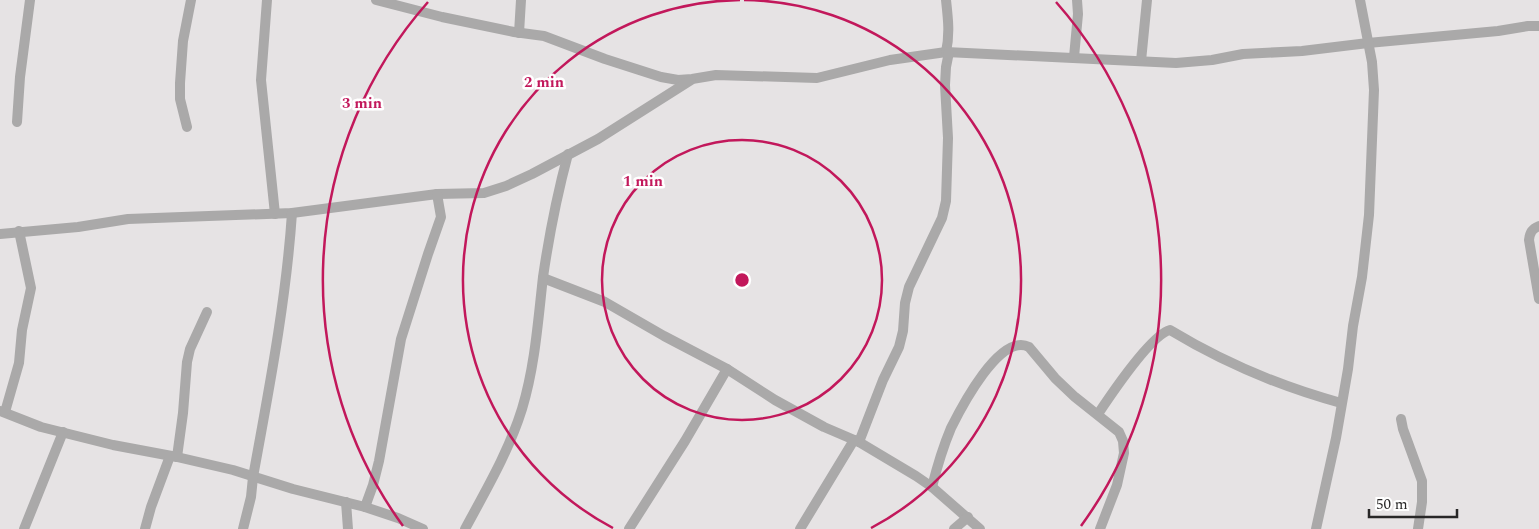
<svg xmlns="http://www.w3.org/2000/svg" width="1539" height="529" viewBox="0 0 1539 529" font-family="Spectral,serif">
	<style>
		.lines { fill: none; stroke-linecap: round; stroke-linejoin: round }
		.minor { stroke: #aaa9a9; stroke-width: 10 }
		.ring { fill: none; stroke: #c2185b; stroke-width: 2.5 }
		.centre { fill: #c2185b; stroke: #fff; stroke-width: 2.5 }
		.ring-label { font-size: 15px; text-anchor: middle; font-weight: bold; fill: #c2185b; stroke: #fff; stroke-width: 5; stroke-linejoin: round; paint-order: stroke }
	</style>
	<rect width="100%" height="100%" fill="#e6e3e4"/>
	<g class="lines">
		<g class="minor">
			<polyline points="267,0 261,80 275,214"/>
			<polyline points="376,0 442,17 514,32 544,36 605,59 661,77 678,80 692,79 716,75 817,78 890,60 946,52 1176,63 1212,60 1243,54 1302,51 1368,43 1498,31 1528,26 1539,26"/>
			<path d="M946,0C948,18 950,34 946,52"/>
			<polyline points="519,33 521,0"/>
			<polyline points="1074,57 1078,14 1077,0"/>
			<polyline points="1141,61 1147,0"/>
			<polyline points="17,122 20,77 30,0"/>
			<polyline points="187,127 180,99 180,83 183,41 191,0"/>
			<path d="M1539,226C1532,229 1530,232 1529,240L1539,299"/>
			<polyline points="0,234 78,227 128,219 292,213 437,194 484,193 506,186 532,174 598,139 691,80"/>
			<polyline points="543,278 605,302 664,336 727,369 775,400 824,427 859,442 916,476 932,487 980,529"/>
			<polyline points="0,411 41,427 113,445 177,457 233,470 293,489 365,507 398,518 423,529"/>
			<polyline points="5,412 19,363 22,330 31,288 19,231"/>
			<path d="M1098,414C1110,396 1151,335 1170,330C1223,362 1282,387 1341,403"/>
			<polyline points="1401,419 1403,429 1422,481 1422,502 1418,529"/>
			<polyline points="859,442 883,380 899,347 903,331 905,303 909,287 942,218 946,201 948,138 945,85 946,67 949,52"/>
			<polyline points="177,457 183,413 187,362 190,349 207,312"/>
			<path d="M932,487C937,467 943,447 951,428C961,408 1000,332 1029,347L1055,378L1075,397L1119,432L1123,441L1124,453L1117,485L1100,529"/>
			<polyline points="346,502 348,529"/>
			<polyline points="365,507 373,485 379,461 401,339 428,254 441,217 437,194"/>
			<polyline points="24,529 63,432"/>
			<polyline points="145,529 151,507 170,456"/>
			<path d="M243,529L251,497L253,477C269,389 286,302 292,213"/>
			<path d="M465,529C486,490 509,451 522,409C535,366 538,321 543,277C549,236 557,195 568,154"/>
			<polyline points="629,529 685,441 727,369"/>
			<polyline points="800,529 854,440"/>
			<polyline points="954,529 968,517"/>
			<polyline points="1316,529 1336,438 1348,369 1353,326 1362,277 1369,215 1374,90 1372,62 1360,0"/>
		</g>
	</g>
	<g class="ring">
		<circle cx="742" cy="280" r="140"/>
		<path d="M613 528A280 280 0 0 1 740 0M744 0A280 280 0 0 1 871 528"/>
		<path d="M403 526A419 419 0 0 1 428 2M1056 2A419 419 0 0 1 1081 526"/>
	</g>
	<circle cx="742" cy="280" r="8" class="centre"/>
	<g class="ring-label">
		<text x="544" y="87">2 min</text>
		<text x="362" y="108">3 min</text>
		<text x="643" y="186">1 min</text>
	</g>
	<path d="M1369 509v8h88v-8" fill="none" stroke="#282727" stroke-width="2.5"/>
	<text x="1376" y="509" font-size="15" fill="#282727" stroke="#ffffff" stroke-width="4" paint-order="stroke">50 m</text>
</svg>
